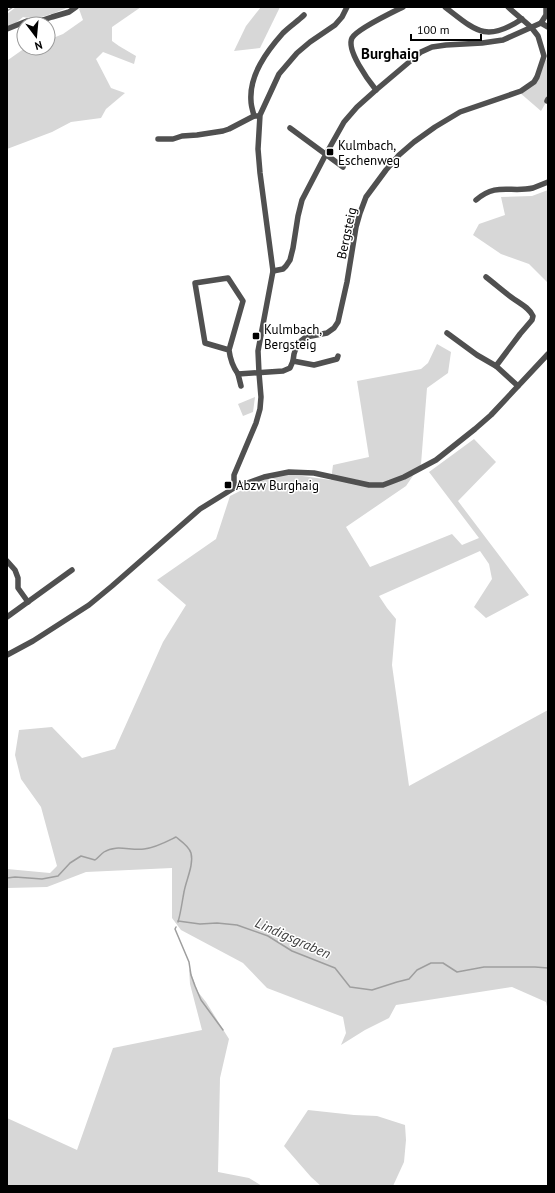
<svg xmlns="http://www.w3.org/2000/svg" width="555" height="1193" viewBox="0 0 555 1193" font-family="'PT Sans',sans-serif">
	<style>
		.green { fill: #d7d7d7 }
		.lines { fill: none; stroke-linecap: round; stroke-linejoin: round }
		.stream { stroke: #9e9e9e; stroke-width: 1.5 }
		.minor { stroke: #505050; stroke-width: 5.5 }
		.poi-dot { fill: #000; stroke: #fff; stroke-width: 1.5 }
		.labels { text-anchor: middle; stroke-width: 3; stroke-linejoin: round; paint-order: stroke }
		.poi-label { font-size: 13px; fill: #000; stroke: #fff; text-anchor: start }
		.street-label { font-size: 13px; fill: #000; stroke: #fff }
		.water-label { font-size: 14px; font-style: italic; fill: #3f3f3f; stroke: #fff }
		.quarter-label { font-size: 15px; font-weight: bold; fill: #000; stroke: #fff }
	</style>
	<rect width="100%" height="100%" fill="#fff"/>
	<g class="green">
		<path d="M16,7H69C54,13 39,21 23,17L7,30V14Z"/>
		<polygon points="81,7 141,7 112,27 112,41 119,46 136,56 134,64 103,52 96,59 111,88 125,93 106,109 101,118 71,122 52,132 7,149 7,58 8,60 25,48 48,48 48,40 63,34 83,20 79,9"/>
		<polygon points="261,7 280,7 260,48 234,51 246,26"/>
		<polygon points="544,56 548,62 548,99 541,111 519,92 530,86"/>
		<polygon points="548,190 548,283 529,264 501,254 473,235 479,224 505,215 501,197 532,196"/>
		<polygon points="437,344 451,352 448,373 427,388 421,464 406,486 346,527 370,567 452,534 462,545 479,538 429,472 474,439 496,462 458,501 529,595 486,618 474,607 492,579 489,564 480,551 379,596 387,608 396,619 392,665 409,786 548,710 548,1011 546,1002 512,987 396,1005 389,1018 365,1030 341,1045 346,1033 343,1017 267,988 243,963 181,930 172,918 172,868 86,872 47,887 7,888 7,869 50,873 57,866 41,807 21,779 15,755 19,730 52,727 82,758 115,749 163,642 186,605 157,580 216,539 230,496 262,480 288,474 331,480 333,465 369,457 357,381 421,369 428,363"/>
		<polygon points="255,397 253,412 243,416 238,404"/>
		<polygon points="189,968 198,992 206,1002 229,1039 220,1078 218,1172 249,1178 262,1186 7,1186 7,1118 77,1150 113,1048 202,1030 190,984"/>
		<polygon points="308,1110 354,1115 377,1116 405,1125 406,1140 404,1162 393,1186 321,1186 311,1177 284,1146"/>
	</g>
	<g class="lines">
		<g class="stream">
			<polyline points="7,11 13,7"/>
			<path d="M7,878L15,877L42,879L58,876L70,863L81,856L95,860C98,858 101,854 104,852C116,844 131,851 144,849C155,848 166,842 176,837C181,841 189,846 191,853C194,865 186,880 184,892C182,902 181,912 178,922"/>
			<polyline points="178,921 200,924 217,923 237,925 268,936 292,951 335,968 350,987 372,990 397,982 409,979 417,970 431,963 443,963 457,972 484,967 535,967 548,968"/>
			<polyline points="176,927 175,929 189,962 191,975 195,986 201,1000 223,1030"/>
		</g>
		<g class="minor">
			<path d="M445,7C476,31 486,43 522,19"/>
			<polyline points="541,23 548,27"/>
			<polyline points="7,29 27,21 43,20 52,17 69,12 76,7"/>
			<path d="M376,90C368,80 346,50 352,38C357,29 393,12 403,7"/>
			<polyline points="547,101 548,99"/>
			<path d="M254,116C253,111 251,106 251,101C249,75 267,51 283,33C290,26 298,21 304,15"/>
			<polyline points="290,128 343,167"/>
			<polyline points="158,139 173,139 182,136 197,135 223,131 229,129 254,116 258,116"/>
			<path d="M476,200C497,182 510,193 533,188C538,186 543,184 548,182"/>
			<polyline points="273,271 283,269 286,266 290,260 293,248 298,216 302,200 326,154 344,122 357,107 376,90 421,52 432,47 446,45 482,43 503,40 541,23 546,15 546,7"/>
			<path d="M486,277C495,284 503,291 511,297C519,303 529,307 533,316L532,320L520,334L496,366"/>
			<polyline points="447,333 477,355 496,366 518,386"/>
			<path d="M229,350L205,343L195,283L228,278L243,301L229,350C230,358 233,367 238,374L283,371L290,368L293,361L294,354L297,345L301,341L306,337L327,333L334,328L338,322L347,282L356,227L360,213L366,197L386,170L399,155L414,142L435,127L460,112L521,91L534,82L537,77L544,56L538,36L531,27L508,7"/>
			<polyline points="293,361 314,365 337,359 338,356"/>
			<polyline points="238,374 241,386"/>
			<polyline points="234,488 234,475 256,423 260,409 261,397 259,373 258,351 273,271 260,173 258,149 260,115 279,74 297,53 310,42 335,25 342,17 347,7"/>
			<polyline points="7,561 15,570 18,578 18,588 28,602"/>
			<polyline points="7,617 72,570"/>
			<polyline points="7,655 33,641 89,605 112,586 200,509 234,488 264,477 289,472 314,473 369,485 383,485 404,477 436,460 475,429 491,415 548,354"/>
		</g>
	</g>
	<g class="poi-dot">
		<rect x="326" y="148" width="8" height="8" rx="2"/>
		<rect x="252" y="332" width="8" height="8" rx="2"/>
		<rect x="224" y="481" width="8" height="8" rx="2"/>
	</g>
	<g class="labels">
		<g class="poi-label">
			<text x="338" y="150">Kulmbach,<tspan x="338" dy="15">Eschenweg</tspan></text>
			<text x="264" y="334">Kulmbach,<tspan x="264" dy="15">Bergsteig</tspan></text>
			<text x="236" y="490">Abzw Burghaig</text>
		</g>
		<g class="street-label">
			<text transform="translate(346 233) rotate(-78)" y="5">Bergsteig</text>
		</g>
		<g class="water-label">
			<text transform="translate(293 938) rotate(24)" y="5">Lindigsgraben</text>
		</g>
		<g class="quarter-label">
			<text x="390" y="59">Burghaig</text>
		</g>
	</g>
	<rect width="555" height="1193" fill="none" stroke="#000000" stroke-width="16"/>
	<g transform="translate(36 36) rotate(164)"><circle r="19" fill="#ffffff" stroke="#999999"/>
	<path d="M0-3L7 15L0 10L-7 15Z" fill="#000000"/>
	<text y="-6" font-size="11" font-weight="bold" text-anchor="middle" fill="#000000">N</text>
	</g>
	<path d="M411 34v6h70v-6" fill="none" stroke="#000000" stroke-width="2"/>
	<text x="417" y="34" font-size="12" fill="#000000" stroke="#ffffff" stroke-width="3" paint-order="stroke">100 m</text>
</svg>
